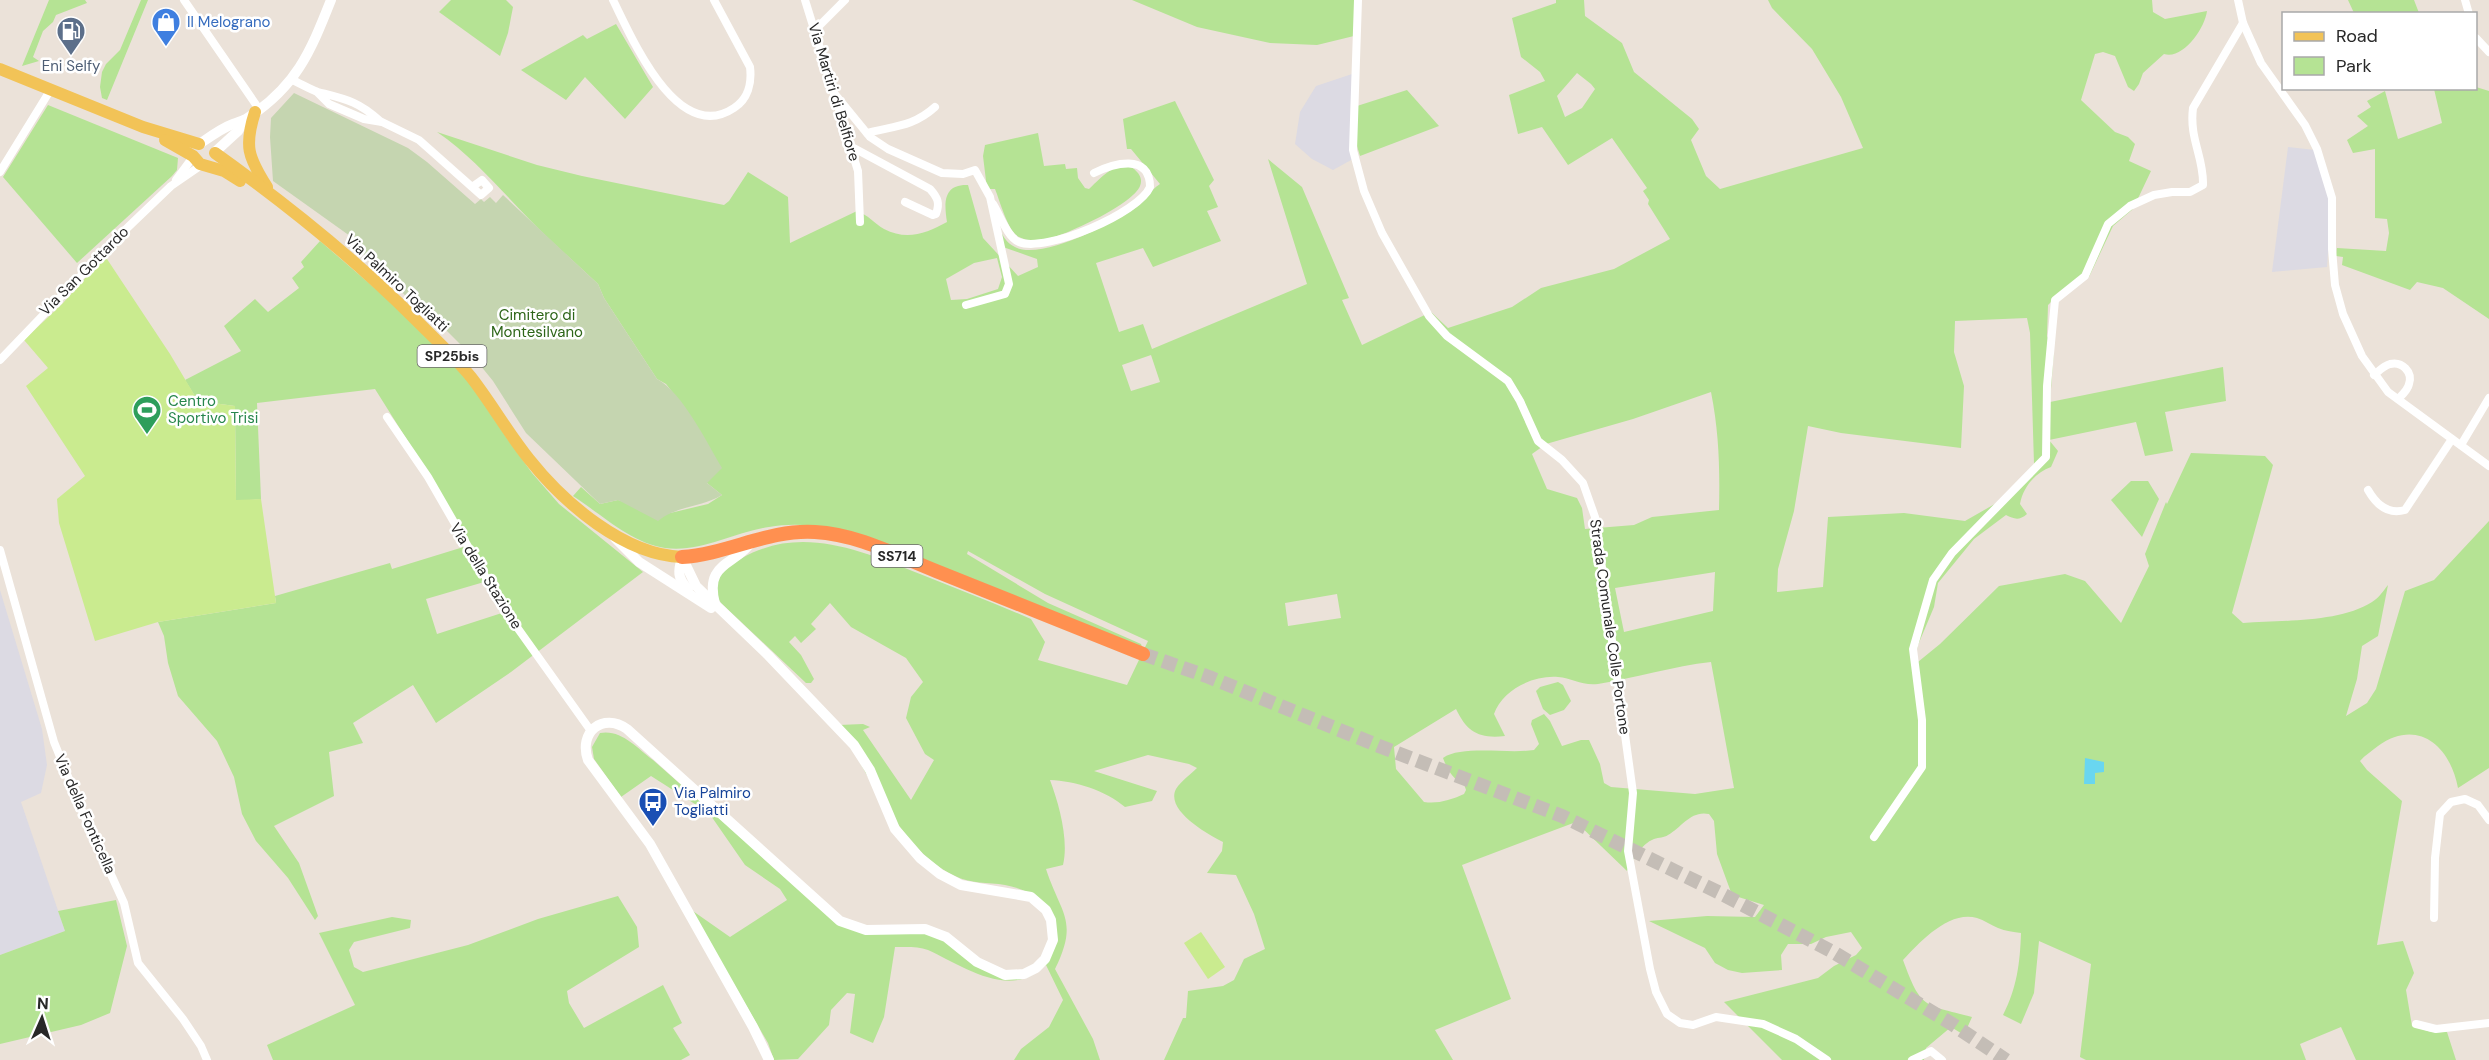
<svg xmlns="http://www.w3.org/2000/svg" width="2489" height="1060" viewBox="0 0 2489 1060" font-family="'DM Sans',sans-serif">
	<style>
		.industrial { fill: #dcdae3 }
		.green { fill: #b5e394; fill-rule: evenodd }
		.cemetery { fill: #c5d5b0 }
		.pitch { fill: #caeb8f }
		.water { fill: #69d6f0 }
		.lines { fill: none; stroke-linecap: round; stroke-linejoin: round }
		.highway-tunnel { stroke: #c4bdb6; stroke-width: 14; stroke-dasharray: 14 7; stroke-linecap: butt }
		.street { stroke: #fff; stroke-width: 8 }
		.secondary { stroke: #fff; stroke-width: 10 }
		.primary { stroke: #f2c357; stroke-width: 12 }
		.highway { stroke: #ff9050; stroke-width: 14 }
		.labels { text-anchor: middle; stroke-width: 5; stroke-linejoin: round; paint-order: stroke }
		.shield { fill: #fff; stroke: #686868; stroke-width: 1.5 }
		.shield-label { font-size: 14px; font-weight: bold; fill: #282828 }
		.shop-label { font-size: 15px; fill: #366cbe; stroke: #fff; text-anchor: start }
		.service-label { font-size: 15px; fill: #4e5e75; stroke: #fff }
		.street-label { font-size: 15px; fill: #282828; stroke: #fff }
		.park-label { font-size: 15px; fill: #2d6518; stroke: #fff }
		.leisure-label { font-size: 15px; fill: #27864d; stroke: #fff; text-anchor: start }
		.transit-label { font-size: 15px; fill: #164399; stroke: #fff; text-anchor: start }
	</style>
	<rect width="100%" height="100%" fill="#ebe2d9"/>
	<g class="industrial">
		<polygon points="1352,74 1350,130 1353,159 1333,170 1312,159 1295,144 1300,112 1316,86"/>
		<polygon points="2288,147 2315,150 2330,193 2331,210 2327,267 2272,272"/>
		<polygon points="0,590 42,729 47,765 41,793 21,802 65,931 0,955"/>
	</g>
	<g class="green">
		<polygon points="49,0 85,0 87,3 56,15 53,22 43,31 33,57 39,61 22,66"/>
		<polygon points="141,0 148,0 107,100 102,98 100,87 102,72 106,64 120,50"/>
		<polygon points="451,0 506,0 513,7 508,33 500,56 439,12"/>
		<polygon points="1132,0 1354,0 1354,36 1317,45 1270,43 1197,27"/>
		<path d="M1556,0H1584L1585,16L1622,43L1634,72L1692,119L1699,129L1691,140L1706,176L1720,189L1863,148L1841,97L1812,49L1772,8L1768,0H2152L2153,12L2165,19L2207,11C2205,28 2183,60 2164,54L2143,73L2139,84L2134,91L2128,87L2115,56L2103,52L2095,54L2081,100L2115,132L2128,137L2135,144L2129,161L2151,171L2133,209L2113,226L2089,277L2062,291L2048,305L2047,336L2054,350L2050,402L2223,367L2226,401L2165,412L2173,451L2145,456L2136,422L2049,440L2058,451L2051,467C2035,473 2023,487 2020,504L2027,514C2019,521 2014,519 2006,515L1974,539L1938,583L1934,607L1918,645L1913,666L1940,644L1999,586L2065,574L2085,581L2121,623L2149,566L2145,554L2166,502L2167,504L2191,453L2265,456L2273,465L2232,613L2243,623C2282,620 2339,623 2372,602C2379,598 2383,591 2388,585L2378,636L2362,646L2357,679L2346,716L2367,703L2376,689L2405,591L2434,580L2489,521V768L2458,788C2450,745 2417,718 2378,746C2372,751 2365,755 2360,761L2367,770L2402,801L2377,945L2403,941L2414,973L2406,990L2412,1026L2431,1032H2447L2456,1060H2356L2341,1027L2300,1044L2306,1060H2086L2080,1057L2091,964L2039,941L2034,993L2021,1024L2003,1015C2017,988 2020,963 2021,933C2014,932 2005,931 1998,928C1991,925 1984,920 1977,918C1949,910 1920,942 1903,960C1921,1009 1923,1004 1972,1017L1964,1035L1951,1027L1926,1048L1924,1060H1782L1724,1002L1818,978L1834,966L1856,955L1862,948L1851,932L1826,937L1811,944H1788L1781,955L1782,970L1742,973L1728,970L1715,963L1705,948L1649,921L1707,916L1755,917L1764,905L1732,895L1717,854L1714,821L1709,814C1691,810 1682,827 1668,835C1664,838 1659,837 1654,839C1641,844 1633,859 1627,871L1576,822L1462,865L1511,999L1435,1030L1453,1060H1164L1183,1018H1186L1188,991L1223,986L1234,980L1244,959L1265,949L1254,914L1236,875L1207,873L1222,851L1223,842C1207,834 1165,810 1176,789C1181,781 1191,774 1197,768L1189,764L1148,755L1094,771L1157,791L1152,801L1125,807C1105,790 1075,781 1050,780C1059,804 1069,840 1063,865L1046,869C1061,915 1079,920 1055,969L1093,1039L1100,1060H1014L1021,1049L1049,1027L1063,1000L1046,965C1041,969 1036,973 1030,976C998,992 957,963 928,950C918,946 905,947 895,947L884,1017L873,1043L850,1033L855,994L847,993L831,1010L829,1025L798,1059L774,1060L768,1043L690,909L730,937L787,900L780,889L745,865L709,813L651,776L621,797L594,759L592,747L600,733C621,729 637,748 653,760L838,923L925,931L944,939L987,970L1028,973L1056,941L1039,898C1028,892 1017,887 1005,885C988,882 970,884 955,876C903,853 867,773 839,725L863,724L870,727L863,730L911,800L934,760L925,754L906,718L911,697L923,682L906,658L851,627L830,603L811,624L816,629L801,643L795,636L789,642L801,655L814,679L811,683H806L721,603L716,595L719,574C785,519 850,546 920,574C957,589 994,603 1031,619L1045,642L1038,660L1127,685L1148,641L1045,594L968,551L967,554L1048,603L1141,644L1142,647L864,536C833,528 802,521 769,527C735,532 700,553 665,548C631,543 601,514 573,496L581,487L600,504L618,500L666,514L708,504L722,495L707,483L684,407L666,384L657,379L604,298L598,284C575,262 550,241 528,218C498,187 472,156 437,132L537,165L582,176L724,205L729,201L748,172L788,197L790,243L857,211C868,215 874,223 884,229C907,241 927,233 947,222C944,203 943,184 968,185L983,238L1018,276L1038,267L1037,259L1003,247L997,225C1002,234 1006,243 1015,247C1041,261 1113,223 1137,207C1146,201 1150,190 1160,184L1131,149H1127L1123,119L1175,101L1214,180L1209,186L1218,207L1207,211L1221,241L1153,267L1143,248L1096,263L1119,332L1143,324L1152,349L1307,284L1268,159L1302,187L1349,298L1342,300L1362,345L1431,312L1448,328L1512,307L1541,288L1614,269L1670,239L1648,204L1649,200L1643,191L1647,188L1612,138L1568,165L1542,127L1518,134L1509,95L1545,81L1540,72L1521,57L1512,18L1556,3ZM1577,73L1591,84L1595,89L1582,108L1565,117L1557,96ZM997,258L1002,277L998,289L967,299L951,300L946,279L974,263ZM2027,318L2030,333L2034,464L2000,501L1965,521L1904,513L1828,517L1823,587L1777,592L1778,569L1794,511L1808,426L1841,433L1961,448L1964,386L1954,352L1955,321ZM1151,355L1160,382L1131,391L1122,365ZM1711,392C1719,432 1720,469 1719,510L1652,517L1634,525L1585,529L1582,508L1577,498L1547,489L1532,454L1546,444L1633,419ZM1715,572L1713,611L1624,632L1615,588ZM1337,594L1341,618L1288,626L1285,603ZM1711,662L1734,788L1695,794L1611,787L1604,783L1600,764L1589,740H1581L1562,746L1550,721L1544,714L1532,720L1531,724L1539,744L1534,750C1508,754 1461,745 1443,758C1447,769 1453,780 1464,784L1466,790L1464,794C1451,800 1438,804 1424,802L1396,769L1394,747L1456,709C1467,732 1479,739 1505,736L1494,714C1502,690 1533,675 1558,677C1572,678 1582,686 1598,684C1635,678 1674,666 1711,662Z"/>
		<polygon points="2348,0 2414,0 2419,13 2354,13"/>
		<polygon points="616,24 653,87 625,119 585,77 566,100 521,70 583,35 587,39"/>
		<polygon points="2476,87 2489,91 2489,319 2443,288 2417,282 2410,290 2342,265 2343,257 2336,256 2337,248 2386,251 2389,233 2387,219 2375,218 2375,149 2353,153 2347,140 2368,126 2357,116 2371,107 2367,101 2385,91 2398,139 2442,123 2434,89"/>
		<polygon points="1407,90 1439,126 1360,156 1357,146 1357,106"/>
		<polygon points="48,105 178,158 177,170 172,176 77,263 3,177"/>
		<path d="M1038,133L1044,166L1065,164L1066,169L1077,168L1078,178L1085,188L1089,189C1101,178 1122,153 1138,173C1141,177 1142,181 1140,186C1133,204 1070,233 1051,238C1041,241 1028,242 1019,237C1008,232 1000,201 995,189H987L983,156L985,145Z"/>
		<path d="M320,241L399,309L467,378L506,437L532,473L559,504L643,572L511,672L436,723L413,685L353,723L363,743L329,752L334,796L274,826L299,863L318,916L315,920L288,878L256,841L242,814L234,777L217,741L178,696L168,663L164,636L158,622L276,603L275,596L390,563L392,569L470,545L431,478L375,389L257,403L261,499L236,501L235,406L198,401L185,380L241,351L224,326L255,299L268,312L299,288L292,278L304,267L301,262ZM491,580L508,611L437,634L426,599Z"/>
		<polygon points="2131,481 2148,481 2159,499 2142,537 2111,500"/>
		<polygon points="1558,682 1563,685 1571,701 1564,710 1550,715 1543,709 1536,691 1540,687"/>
		<polygon points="618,896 637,927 639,947 567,991 569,1003 584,1028 663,985 682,1023 673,1028 690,1055 681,1060 273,1060 267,1045 355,1005 319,933 392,917 411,920 410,928 354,942 349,950 354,967 363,972 468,945 538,919"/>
		<polygon points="116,900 127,946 110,1013 81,1025 0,1044 0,955 65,931 58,911"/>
	</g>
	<path class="cemetery" d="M294,93L408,148L427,162L475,204L481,199L484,202L490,197L496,203L503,195L598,284L604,298L657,379C683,393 707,443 722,468L707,483L722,495C702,507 676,506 658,521L618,500L600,504L526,433L493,381L476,360L439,323L415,305L349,240L350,236L273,181L270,137L271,118Z"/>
	<g class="pitch">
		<polygon points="105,256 170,354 198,401 235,406 236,500 261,499 276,603 158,622 95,641 59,523 57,499 85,476 26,386 48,368 24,340 63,303"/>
		<polygon points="1201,932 1225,967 1208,979 1184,943"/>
	</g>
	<polygon class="water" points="2085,758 2104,762 2104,772 2095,773 2095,784 2084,784"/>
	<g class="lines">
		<polyline class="highway-tunnel" points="1143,654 1209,677 1379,746 1562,816 1720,893 1833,952 1952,1024 2006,1060"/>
		<g class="street">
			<polyline points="184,0 259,109"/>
			<path d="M613,0C631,36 677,146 734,108C748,99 752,83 750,67L714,0"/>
			<polyline points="805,0 858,171 860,222"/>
			<polyline points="1358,0 1353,150 1364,191 1382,233 1429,316 1447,336 1508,381 1520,401 1538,441 1562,460 1583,483 1595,517 1633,793 1628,851 1650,969 1656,992 1667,1014 1680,1023 1693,1025 1716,1017 1763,1024 1796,1039 1827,1060"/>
			<polyline points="2238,0 2243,23 2261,63 2305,125 2317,149 2332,198 2332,249 2335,285 2343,314 2362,356 2388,392 2489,466"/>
			<polyline points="2465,0 2469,14"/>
			<polyline points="815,30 845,0"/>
			<polyline points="2476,38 2489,52"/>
			<path d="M292,80C300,83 309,89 318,92C345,99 358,101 380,121"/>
			<polyline points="317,92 329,104 364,119 382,122 419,140 472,187 481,195 489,188 482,180 472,187"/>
			<polyline points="834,93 870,137 888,149 942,173 963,174 975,170 990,197 1009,284 1005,294 966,305"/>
			<path d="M867,133C893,126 913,127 935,107"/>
			<path d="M850,146L930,189C938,198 940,203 936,214L933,215L905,202"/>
			<polyline points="0,172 51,89"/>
			<polyline points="176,180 193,157"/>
			<path d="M993,204C1000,215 1007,237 1019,242C1046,253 1139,213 1150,187C1150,152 1112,164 1094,173"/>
			<polyline points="0,360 124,231 171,186 203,164"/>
			<path d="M2374,375C2379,371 2383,366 2390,364C2402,361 2413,372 2409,384C2408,390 2402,395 2398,399"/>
			<polyline points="387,417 428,477 504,609 591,731"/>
			<polyline points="2461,445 2489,398"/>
			<path d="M2368,490C2376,504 2388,515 2405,510L2452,439"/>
			<polyline points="0,550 54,742 82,811 124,903 138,963 183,1019 201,1046 207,1060"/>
			<path d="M1874,837L1922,767V720L1913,649L1933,580L1952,553L2046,457L2047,386L2055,300L2085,276L2108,224L2130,206L2154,195L2172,192H2190L2203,185C2204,157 2189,139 2193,108L2243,23"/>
			<polyline points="2434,918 2435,858 2440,814 2451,802 2465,799 2478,805 2489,820"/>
			<polyline points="2416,1024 2436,1029 2489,1023"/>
			<polyline points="1912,1060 1931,1051 1942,1060"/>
		</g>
		<g class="secondary">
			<path d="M201,143C211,136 222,128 233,124C238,122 242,121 246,119C296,87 310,53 331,0"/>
			<polyline points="215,152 238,131 244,120"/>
			<polyline points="615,538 639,562 711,608"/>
			<path d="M682,557L696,586L768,655L854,745L870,770L895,829L920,858L940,874L961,885L1031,897L1046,910L1051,920L1053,940L1045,959L1036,968L1024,974L1005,975L977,962L946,937L925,929L866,930L840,921L627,729C603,712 578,732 588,760L650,844L753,1027L769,1060"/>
			<path d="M682,557C678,571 677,578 688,589"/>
			<path d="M715,604C704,561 735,567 753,540"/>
		</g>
		<g class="primary">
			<polyline points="0,69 143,127 199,144"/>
			<path d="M255,112C244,146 248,157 267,187"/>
			<polyline points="165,140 193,156 200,164 224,171 240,181"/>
			<path d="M215,153C285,203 353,257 414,318C433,337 454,356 471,377C492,404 508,433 529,459C564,503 624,555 682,557"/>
		</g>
		<path class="highway" d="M682,557C728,554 769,529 815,532C857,534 898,556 936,571C1005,599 1074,626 1143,654"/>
	</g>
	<defs>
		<g id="shop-pin" transform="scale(1.5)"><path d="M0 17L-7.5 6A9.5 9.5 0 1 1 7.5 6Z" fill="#3f7fe0" stroke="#fff"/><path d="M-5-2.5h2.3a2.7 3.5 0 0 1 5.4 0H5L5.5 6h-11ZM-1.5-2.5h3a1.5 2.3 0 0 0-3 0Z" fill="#fff"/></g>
		<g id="fuel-pin" transform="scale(1.5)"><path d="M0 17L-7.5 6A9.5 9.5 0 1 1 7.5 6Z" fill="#5c6f8a" stroke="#fff"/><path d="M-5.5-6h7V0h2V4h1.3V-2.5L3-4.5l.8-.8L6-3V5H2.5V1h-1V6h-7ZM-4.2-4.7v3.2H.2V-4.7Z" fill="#fff"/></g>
		<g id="stadium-pin" transform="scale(1.5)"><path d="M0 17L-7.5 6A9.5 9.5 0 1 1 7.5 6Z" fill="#2e9e5b" stroke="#fff"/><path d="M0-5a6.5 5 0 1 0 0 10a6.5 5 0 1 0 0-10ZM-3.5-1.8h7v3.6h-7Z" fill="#fff"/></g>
		<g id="bus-pin" transform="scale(1.5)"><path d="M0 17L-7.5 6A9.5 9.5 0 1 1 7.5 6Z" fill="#1a4fb4" stroke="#fff"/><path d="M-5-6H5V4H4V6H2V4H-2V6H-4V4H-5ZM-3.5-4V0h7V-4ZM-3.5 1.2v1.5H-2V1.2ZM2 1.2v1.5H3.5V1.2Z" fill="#fff"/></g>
	</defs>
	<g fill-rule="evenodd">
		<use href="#shop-pin" x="166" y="22"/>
		<use href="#fuel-pin" x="71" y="31"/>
		<use href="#stadium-pin" x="147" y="410"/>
		<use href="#bus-pin" x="653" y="802"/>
	</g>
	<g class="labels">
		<g class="shield">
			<rect x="417.5" y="345" width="69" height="22" rx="4.5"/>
			<rect x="871.5" y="545" width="51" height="22" rx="4.5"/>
		</g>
		<g class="shield-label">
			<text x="452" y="361">SP25bis</text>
			<text x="897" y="561">SS714</text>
		</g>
		<g class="shop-label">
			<text x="187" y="27">Il Melograno</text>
		</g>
		<g class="service-label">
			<text x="71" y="71">Eni Selfy</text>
		</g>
		<g class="street-label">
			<text transform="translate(834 92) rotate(73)" y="5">Via Martiri di Belfiore</text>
			<text transform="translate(84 271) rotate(-45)" y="5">Via San Gottardo</text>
			<text transform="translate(397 283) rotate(43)" y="5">Via Palmiro Togliatti</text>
			<text transform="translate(486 576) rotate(58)" y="5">Via della Stazione</text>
			<text transform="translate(1610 627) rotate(82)" y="5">Strada Comunale Colle Portone</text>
			<text transform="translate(85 814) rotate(66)" y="5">Via della Fonticella</text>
		</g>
		<g class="park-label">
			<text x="537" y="320">Cimitero di<tspan x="537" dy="17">Montesilvano</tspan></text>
		</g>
		<g class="leisure-label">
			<text x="168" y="406">Centro<tspan x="168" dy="17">Sportivo Trisi</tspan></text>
		</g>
		<g class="transit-label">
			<text x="674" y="798">Via Palmiro<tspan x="674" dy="17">Togliatti</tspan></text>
		</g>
	</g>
	<rect x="2282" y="12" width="195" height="78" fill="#ffffff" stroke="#a9a9a9" stroke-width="1.5"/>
	<rect x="2294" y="32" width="30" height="9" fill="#f2c357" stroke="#a9a9a9" stroke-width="1.5"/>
	<text x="2336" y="42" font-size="18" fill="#282828">Road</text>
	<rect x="2294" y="57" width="30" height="18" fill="#b5e394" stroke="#a9a9a9" stroke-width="1.5"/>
	<text x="2336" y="72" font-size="18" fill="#282828">Park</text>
	<g transform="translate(42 1018) rotate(3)" stroke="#ffffff" stroke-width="4.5" paint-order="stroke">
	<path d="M0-4.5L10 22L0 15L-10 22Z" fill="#282828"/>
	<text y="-9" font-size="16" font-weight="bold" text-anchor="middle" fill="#282828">N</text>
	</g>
</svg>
